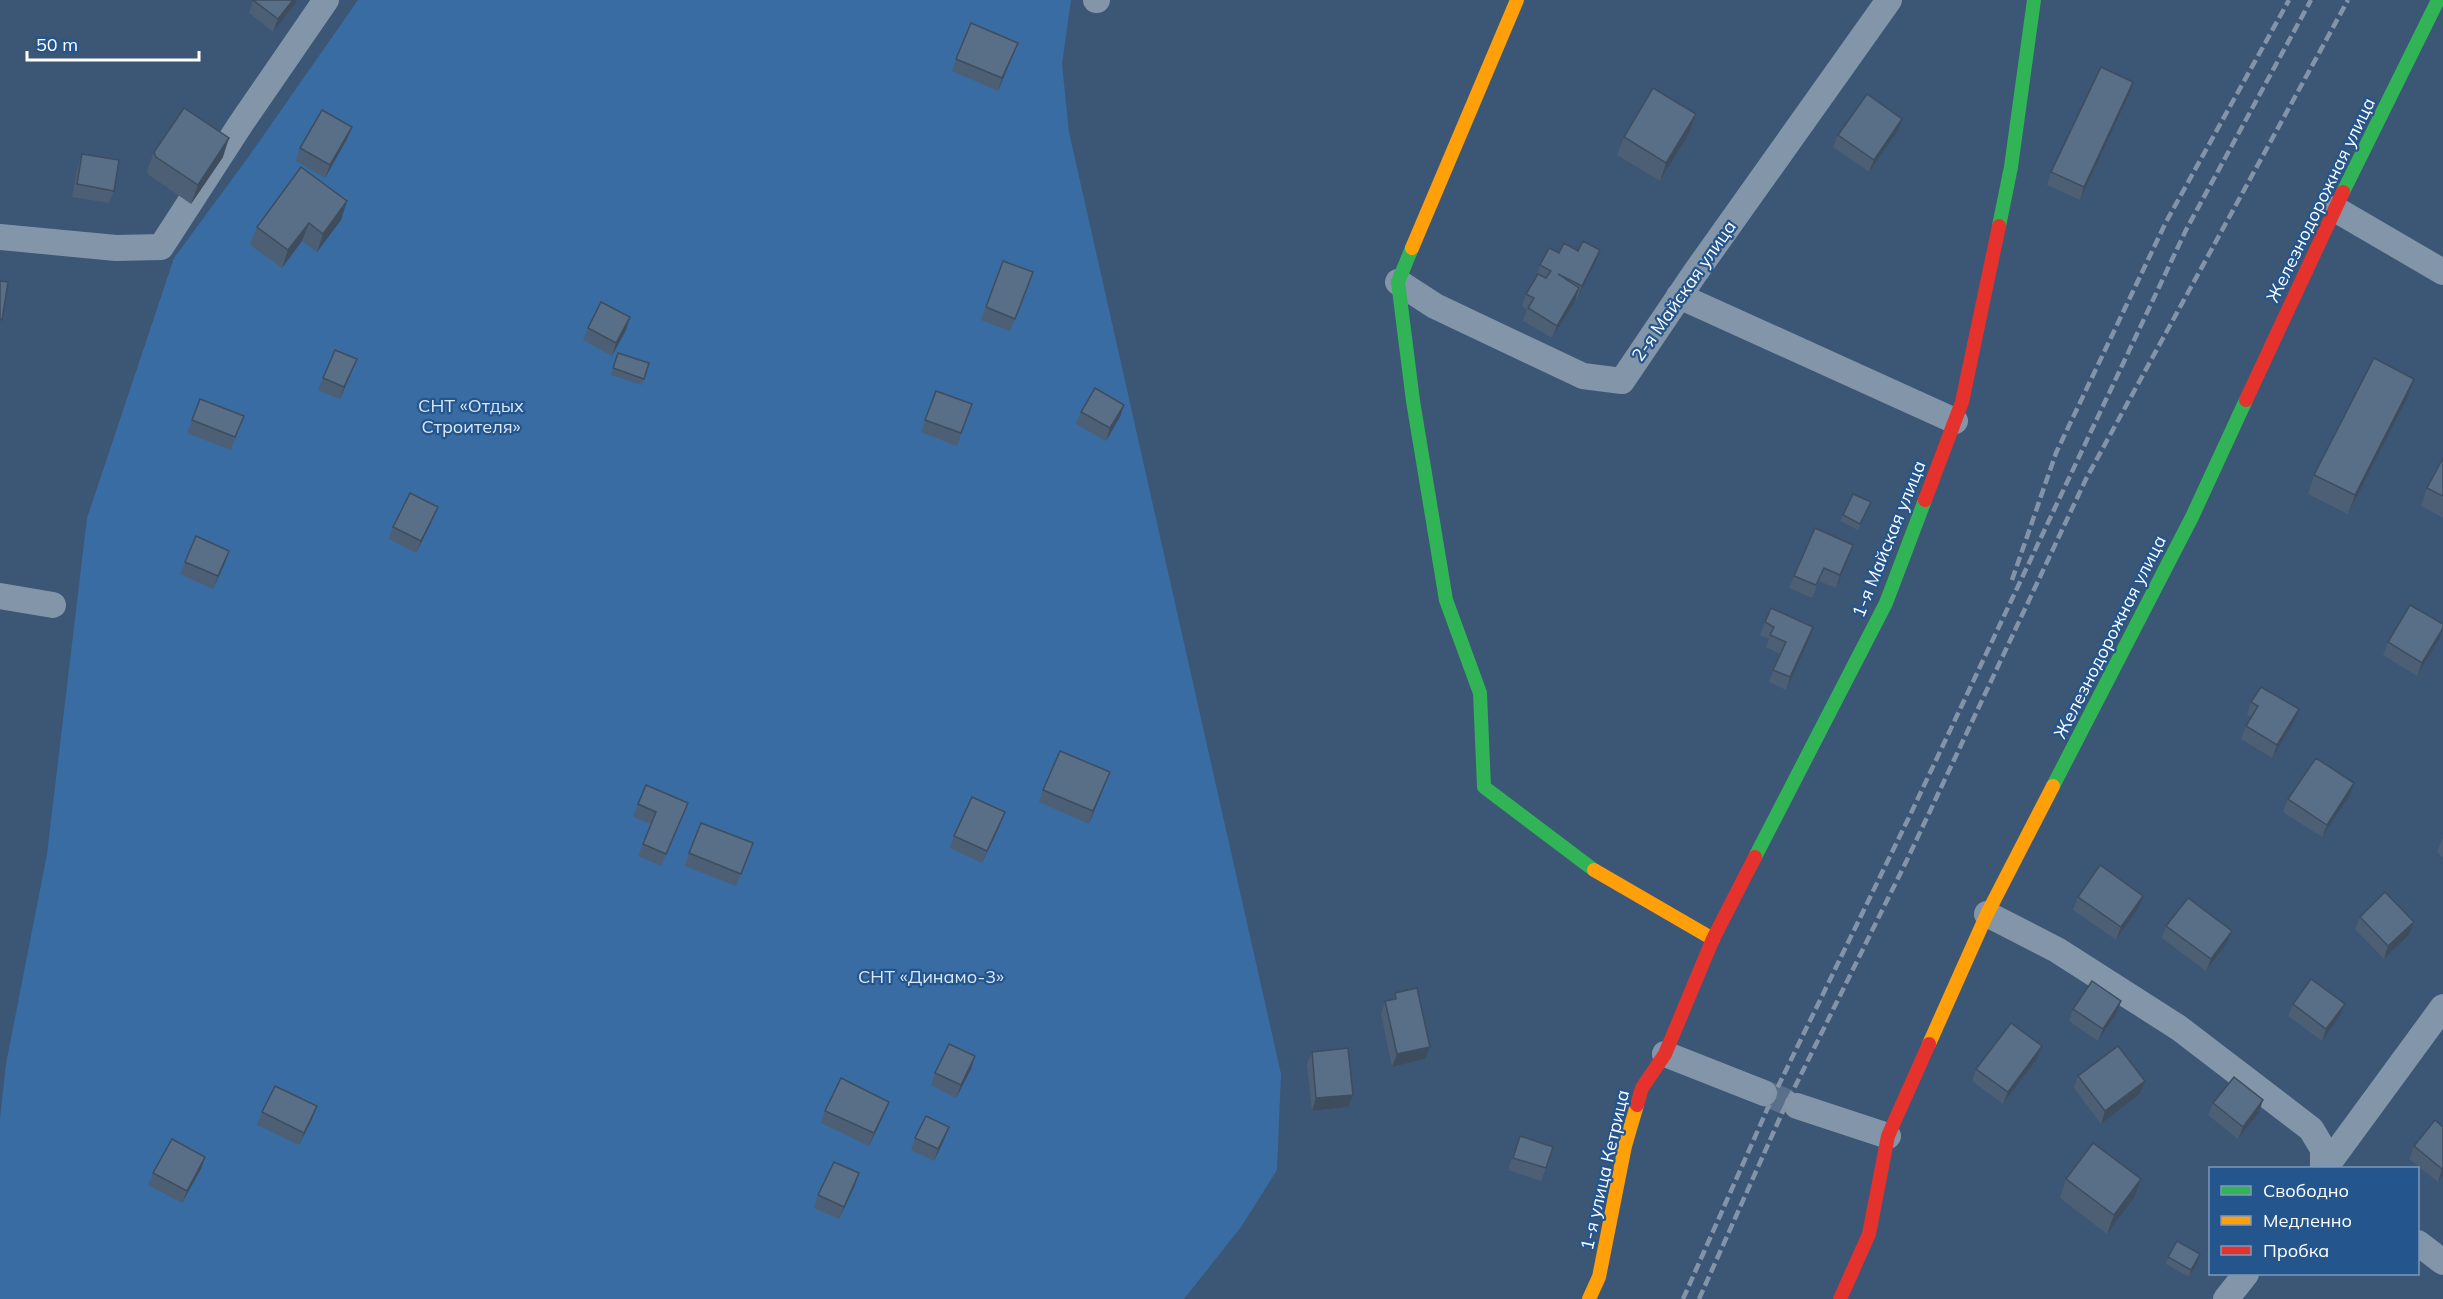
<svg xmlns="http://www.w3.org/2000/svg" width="2443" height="1299" viewBox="0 0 2443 1299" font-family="Mulish,sans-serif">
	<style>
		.green { fill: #396ca3 }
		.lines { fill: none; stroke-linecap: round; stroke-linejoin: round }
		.street-tunnel { stroke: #596f8a; stroke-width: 26; stroke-dasharray: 26 13; stroke-linecap: butt }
		.street { stroke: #8396a9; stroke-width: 26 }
		.fast { stroke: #30b455; stroke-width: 14 }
		.slow { stroke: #ff9f0a; stroke-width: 14 }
		.jam { stroke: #e5322d; stroke-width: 14 }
		.rail { stroke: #8394a8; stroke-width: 4.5; stroke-dasharray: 10 4.5; stroke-linecap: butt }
		.wall { fill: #4d5f74 }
		.shaded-wall { fill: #3e4d5e }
		.building { fill: #596e87; stroke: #3e4d5e; stroke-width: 1.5 }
		.labels { text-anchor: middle; stroke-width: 4.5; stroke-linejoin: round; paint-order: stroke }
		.street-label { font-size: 18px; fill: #fff; stroke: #24558d }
		.park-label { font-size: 18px; fill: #d8e8f8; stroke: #24558d }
	</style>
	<rect width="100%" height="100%" fill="#3c5675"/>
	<polygon class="green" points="358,0 1071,0 1062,64 1069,132 1281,1074 1277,1170 1241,1227 1184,1299 0,1299 0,1118 6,1064 47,854 87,518 174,258 247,159"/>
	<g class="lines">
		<polyline class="street-tunnel" points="1764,1093 1797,1106"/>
		<g class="street">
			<polyline points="1096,0 1097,0"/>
			<polyline points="2335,209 2443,272"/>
			<polyline points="0,237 116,248 161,247 242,122 326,0"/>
			<polyline points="1398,282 1435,306 1583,376 1622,381 1695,273 1889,0"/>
			<polyline points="1679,296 1955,421"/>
			<polyline points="0,596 53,605"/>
			<polyline points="1987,914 2057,950 2179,1028 2311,1129 2323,1149 2323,1168"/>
			<polyline points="1665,1054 1764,1093"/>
			<polyline points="1797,1106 1888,1136"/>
			<polyline points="2325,1168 2443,1007"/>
			<polyline points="2418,1243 2443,1262"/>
			<polyline points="2226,1299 2246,1274"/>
		</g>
		<g class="fast">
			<polyline points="2343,192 2438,0"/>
			<polyline points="1999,226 2011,167 2034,0"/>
			<polyline points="1412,248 1398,282 1413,401 1446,600 1480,693 1484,787 1594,870"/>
			<polyline points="2053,786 2192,517 2246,400"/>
			<polyline points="1755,857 1886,603 1925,500"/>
		</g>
		<g class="slow">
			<polyline points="1412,248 1517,0"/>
			<polyline points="1594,870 1713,939"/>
			<polyline points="1929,1044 1987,914 2053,786"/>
			<polyline points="1589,1299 1599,1277 1625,1146 1637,1105"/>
		</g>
		<g class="jam">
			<polyline points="2246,400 2343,192"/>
			<polyline points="1925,500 1962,402 1999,226"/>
			<polyline points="1637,1105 1642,1088 1665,1054 1713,939 1755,857"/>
			<polyline points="1840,1299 1869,1234 1888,1136 1929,1044"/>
		</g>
		<g class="rail">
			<polyline points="2012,580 2056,453 2166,222 2289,0"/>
			<polyline points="1683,1299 1770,1103 1912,811 2186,230 2311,0"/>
			<polyline points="1699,1299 1783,1111 1907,860 2086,479 2348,0"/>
		</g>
	</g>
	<g class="wall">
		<polygon points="253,0 297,0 296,3 273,32 249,13"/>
		<polygon points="1013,55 998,91 952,71 956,59"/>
		<polygon points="2129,95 2080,200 2047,185 2051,172"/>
		<polygon points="1696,114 1690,132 1660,181 1617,155 1624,137"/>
		<polygon points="352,127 347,139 325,178 296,161 300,148"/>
		<polygon points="1898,131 1869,172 1833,147 1838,135"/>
		<polygon points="154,152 223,157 191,204 149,175 147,171"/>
		<polygon points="82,154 114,191 109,203 72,197 78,166"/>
		<polygon points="341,220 317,252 302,241 282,268 250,245 257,227"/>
		<polygon points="1559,253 1596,262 1577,299 1576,298 1552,338 1523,321 1527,310 1522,306 1526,294 1536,278 1540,265"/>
		<polygon points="1003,261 1033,272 1010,331 981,320"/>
		<polygon points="630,317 626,330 612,356 583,340 588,328"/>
		<polygon points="618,353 649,363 642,385 611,375"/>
		<polygon points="352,371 340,399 318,390 323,378"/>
		<polygon points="2414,379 2408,397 2348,514 2308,494 2314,475"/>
		<polygon points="936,391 972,404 957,446 921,432"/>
		<polygon points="200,399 244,416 231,450 187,433"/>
		<polygon points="1124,405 1120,417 1106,441 1076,424 1081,412"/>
		<polygon points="2443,458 2443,518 2421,506 2427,488"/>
		<polygon points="438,507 433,519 416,553 389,539 393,527"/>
		<polygon points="1868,509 1858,530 1840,521 1843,515"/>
		<polygon points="229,551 213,589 180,574 185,562"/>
		<polygon points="1849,557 1836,588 1819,581 1812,598 1789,588 1794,576"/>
		<polygon points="1765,622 1809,640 1786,690 1769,682 1780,654 1766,647 1769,639 1760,635"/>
		<polygon points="2443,624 2443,629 2440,638 2417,676 2383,655 2388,642"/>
		<polygon points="2251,702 2294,722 2272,758 2241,739 2246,726 2251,717 2247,715"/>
		<polygon points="1110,772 1089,824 1039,802 1043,790"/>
		<polygon points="2350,795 2322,837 2283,812 2288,799"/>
		<polygon points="688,803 661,866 638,856 651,824 633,817 638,804"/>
		<polygon points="1005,812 1000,825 982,863 950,848 954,836"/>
		<polygon points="2443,838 2443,858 2437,852 2442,839"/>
		<polygon points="753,843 736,886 685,866 689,853"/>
		<polygon points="2078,897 2138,909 2116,940 2073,910"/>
		<polygon points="2360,917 2414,922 2409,935 2384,959 2355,929"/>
		<polygon points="2166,926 2227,943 2206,971 2162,938"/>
		<polygon points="1395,993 1425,1059 1392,1067 1381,1014 1385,1001 1393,1000"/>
		<polygon points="2293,1004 2345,1004 2340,1016 2322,1041 2288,1016"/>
		<polygon points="2073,1009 2117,1013 2098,1041 2069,1021"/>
		<polygon points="2042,1046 2037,1059 2003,1104 1972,1081 1976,1069"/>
		<polygon points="1312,1052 1353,1095 1348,1107 1312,1111 1307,1064"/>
		<polygon points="975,1056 971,1069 956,1098 931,1085 935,1073"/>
		<polygon points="2078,1076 2145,1081 2140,1094 2101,1124 2074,1088"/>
		<polygon points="2213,1103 2259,1113 2238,1139 2208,1115"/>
		<polygon points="317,1106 312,1119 299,1145 257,1125 262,1112"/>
		<polygon points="825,1111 884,1114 869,1146 821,1123"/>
		<polygon points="2443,1127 2443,1175 2438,1182 2409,1159 2414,1146"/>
		<polygon points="1520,1136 1546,1168 1541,1181 1508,1170"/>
		<polygon points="915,1138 944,1140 934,1161 911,1150"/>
		<polygon points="205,1157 201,1169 182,1203 148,1185 153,1173"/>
		<polygon points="2066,1179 2134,1198 2107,1234 2060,1198"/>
		<polygon points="855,1185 839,1219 814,1208 818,1195"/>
		<polygon points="2200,1254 2198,1261 2189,1277 2166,1264 2168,1257"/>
	</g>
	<g class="shaded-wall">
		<polygon points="293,0 297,0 296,3 273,32 278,19"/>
		<polygon points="1018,43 998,91 1002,78"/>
		<polygon points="2133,82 2129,95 2080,200 2084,187"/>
		<polygon points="1696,114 1690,132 1660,181 1666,163"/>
		<polygon points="1902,119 1898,131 1869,172 1874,160"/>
		<polygon points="352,127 347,139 325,178 330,165"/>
		<polygon points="229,138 223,157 191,204 198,185"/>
		<polygon points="347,201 341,220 317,252 323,234"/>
		<polygon points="309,223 302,241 282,268 288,250"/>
		<polygon points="1600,250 1596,262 1577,299 1582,286"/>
		<polygon points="1579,288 1575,301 1552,338 1557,326"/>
		<polygon points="630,317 626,330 612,356 616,343"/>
		<polygon points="357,359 352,371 340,399 344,387"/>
		<polygon points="2414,379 2408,397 2348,514 2355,495"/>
		<polygon points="1124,405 1120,417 1106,441 1110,428"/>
		<polygon points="438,507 433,519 416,553 421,541"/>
		<polygon points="1853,545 1849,557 1836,588 1840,575"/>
		<polygon points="229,551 225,563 213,589 218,576"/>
		<polygon points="1813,627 1809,640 1786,690 1790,677"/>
		<polygon points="2443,628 2440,638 2417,676 2422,663"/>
		<polygon points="2299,709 2294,722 2272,758 2277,745"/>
		<polygon points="1110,772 1105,784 1089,824 1093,811"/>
		<polygon points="2354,783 2350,795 2322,837 2327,825"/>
		<polygon points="1005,812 1000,825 982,863 987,851"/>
		<polygon points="2143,896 2138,909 2116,940 2121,927"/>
		<polygon points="2414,922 2409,935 2384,959 2388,946"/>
		<polygon points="2232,931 2227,943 2206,971 2211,959"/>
		<polygon points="2121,1001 2117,1013 2098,1041 2103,1029"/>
		<polygon points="2345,1004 2340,1016 2322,1041 2326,1029"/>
		<polygon points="2042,1046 2037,1059 2003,1104 2008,1092"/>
		<polygon points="1430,1047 1425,1059 1392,1067 1397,1054"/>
		<polygon points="975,1056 971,1069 956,1098 961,1085"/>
		<polygon points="2145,1081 2140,1094 2101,1124 2105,1111"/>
		<polygon points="1353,1095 1348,1107 1312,1111 1316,1098"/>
		<polygon points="2263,1100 2259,1113 2238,1139 2243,1127"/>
		<polygon points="889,1102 884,1114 869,1146 874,1133"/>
		<polygon points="317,1106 312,1119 299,1145 304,1133"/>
		<polygon points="949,1127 944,1140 934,1161 938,1149"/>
		<polygon points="205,1157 201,1169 182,1203 187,1191"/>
		<polygon points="2443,1168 2443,1175 2438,1182 2442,1169"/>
		<polygon points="859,1173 855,1185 839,1219 844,1207"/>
		<polygon points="2141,1179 2134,1198 2107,1234 2114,1215"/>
		<polygon points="2200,1254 2198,1261 2189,1277 2191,1270"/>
	</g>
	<g class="building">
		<polygon points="253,0 293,0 278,19"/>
		<polygon points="971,23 1018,43 1002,78 956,59"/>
		<polygon points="2101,67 2133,82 2084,187 2051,172"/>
		<polygon points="1653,88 1696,114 1666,163 1624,137"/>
		<polygon points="1867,94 1902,119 1874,160 1838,135"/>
		<polygon points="184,108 229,138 198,185 156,157 154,152"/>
		<polygon points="322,110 352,127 330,165 300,148"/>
		<polygon points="82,154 119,160 114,191 77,184"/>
		<polygon points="301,167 347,201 323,234 309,223 288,250 257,227"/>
		<polygon points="1583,241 1600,250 1582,286 1558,274 1579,288 1557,326 1528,308 1534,298 1526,294 1538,274 1546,278 1551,271 1540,265 1549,248 1559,253 1564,243 1578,251"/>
		<polygon points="1003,261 1033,272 1015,319 986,307"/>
		<polygon points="0,281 8,282 2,320 0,319"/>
		<polygon points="601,302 630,317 616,343 588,328"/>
		<polygon points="335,350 357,359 344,387 323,378"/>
		<polygon points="618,353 649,363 644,379 613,368"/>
		<polygon points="2374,358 2414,379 2355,495 2314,475"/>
		<polygon points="1095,388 1124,405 1110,428 1081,412"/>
		<polygon points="936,391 972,404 961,433 925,420"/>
		<polygon points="200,399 244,416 235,437 192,420"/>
		<polygon points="2443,458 2443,496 2427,488"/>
		<polygon points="410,493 438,507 421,541 393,527"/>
		<polygon points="1853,494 1871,502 1860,524 1843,515"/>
		<polygon points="1815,528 1853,545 1840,575 1824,568 1816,585 1794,576"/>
		<polygon points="196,536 229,551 218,576 185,562"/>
		<polygon points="2410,605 2443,624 2443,628 2422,663 2388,642"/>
		<polygon points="1771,608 1813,627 1790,677 1773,670 1786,642 1770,635 1774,627 1765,622"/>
		<polygon points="2261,687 2299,709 2277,745 2246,726 2258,706 2251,702"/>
		<polygon points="1060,751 1110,772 1093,811 1043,790"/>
		<polygon points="2316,758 2354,783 2327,825 2288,799"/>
		<polygon points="646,785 688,803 666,854 643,844 656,812 638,804"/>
		<polygon points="972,797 1005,812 987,851 954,836"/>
		<polygon points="701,823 753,843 741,874 689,853"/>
		<polygon points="2100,865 2143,896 2121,927 2078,897"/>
		<polygon points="2385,892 2414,922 2388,946 2360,917"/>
		<polygon points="2188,898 2232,931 2211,959 2166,926"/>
		<polygon points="2311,979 2345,1004 2326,1029 2293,1004"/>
		<polygon points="2092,981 2121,1001 2103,1029 2073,1009"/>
		<polygon points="1417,988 1430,1047 1397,1054 1385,1001 1396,999 1395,993"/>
		<polygon points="2011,1023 2042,1046 2008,1092 1976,1069"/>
		<polygon points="949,1044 975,1056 961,1085 935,1073"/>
		<polygon points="2118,1046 2145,1081 2105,1111 2078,1076"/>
		<polygon points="1348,1048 1353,1095 1316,1098 1312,1052"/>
		<polygon points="2234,1077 2263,1100 2243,1127 2213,1103"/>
		<polygon points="841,1078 889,1102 874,1133 825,1111"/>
		<polygon points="275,1086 317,1106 304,1133 262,1112"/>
		<polygon points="926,1116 949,1127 938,1149 915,1138"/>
		<polygon points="2435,1120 2443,1127 2443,1168 2442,1169 2414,1146"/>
		<polygon points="1520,1136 1553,1147 1546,1168 1513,1158"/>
		<polygon points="172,1139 205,1157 187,1191 153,1173"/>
		<polygon points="2093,1143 2141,1179 2114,1215 2066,1179"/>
		<polygon points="834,1162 859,1173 844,1207 818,1195"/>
		<polygon points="2177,1241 2200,1254 2191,1270 2168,1257"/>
	</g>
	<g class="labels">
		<g class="street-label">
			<text transform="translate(2321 200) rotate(-64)" y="6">Железнодорожная улица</text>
			<text transform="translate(1684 291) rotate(-55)" y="6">2-я Майская улица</text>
			<text transform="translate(1889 539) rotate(-68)" y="6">1-я Майская улица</text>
			<text transform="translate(2110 637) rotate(-63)" y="6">Железнодорожная улица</text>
			<text transform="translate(1605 1170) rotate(-77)" y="6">1-я улица Кетрица</text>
		</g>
		<g class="park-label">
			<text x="471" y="412">СНТ «Отдых<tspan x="471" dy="21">Строителя»</tspan></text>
			<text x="931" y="983">СНТ «Динамо-3»</text>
		</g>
	</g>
	<rect x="2209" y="1167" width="210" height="108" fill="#24558d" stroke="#7c99bb" stroke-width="1.5"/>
	<rect x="2221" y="1186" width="30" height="9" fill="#30b455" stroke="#7c99bb" stroke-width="1.5"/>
	<text x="2263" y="1197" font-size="18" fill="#ffffff">Свободно</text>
	<rect x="2221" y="1216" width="30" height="9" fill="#ff9f0a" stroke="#7c99bb" stroke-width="1.5"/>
	<text x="2263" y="1227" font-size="18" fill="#ffffff">Медленно</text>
	<rect x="2221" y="1246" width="30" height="9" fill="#e5322d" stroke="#7c99bb" stroke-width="1.5"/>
	<text x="2263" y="1257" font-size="18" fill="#ffffff">Пробка</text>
	<path d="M27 51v9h172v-9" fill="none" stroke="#ffffff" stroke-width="3"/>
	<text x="36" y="51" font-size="18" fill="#ffffff" stroke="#24558d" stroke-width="4.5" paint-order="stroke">50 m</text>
</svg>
